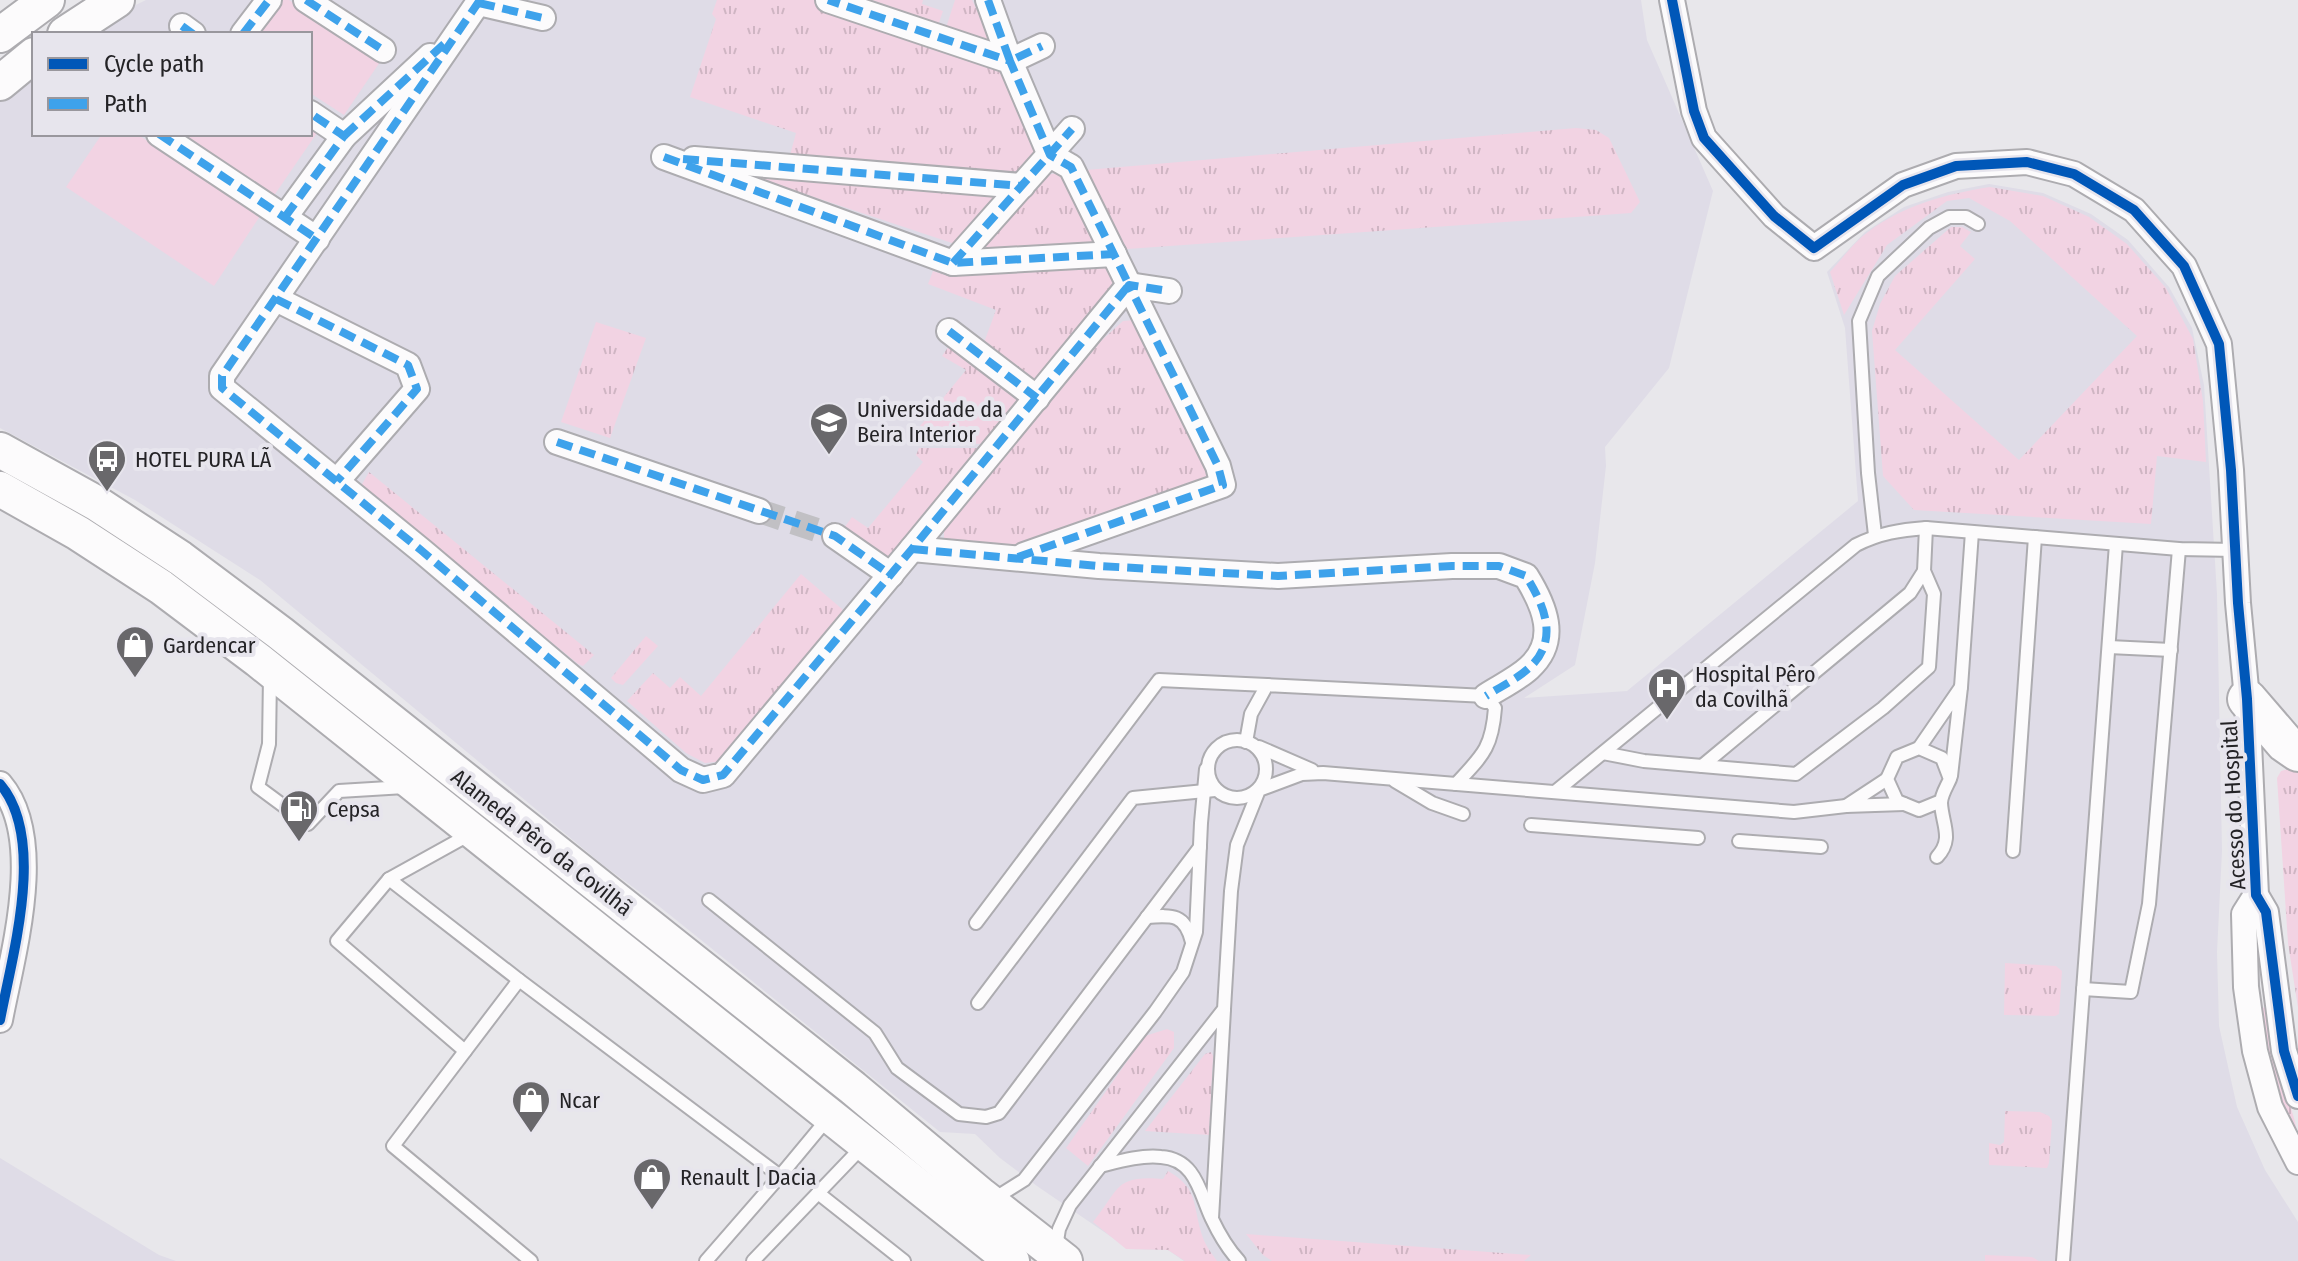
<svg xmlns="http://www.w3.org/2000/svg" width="2298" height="1261" viewBox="0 0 2298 1261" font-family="'Fira Sans Condensed',sans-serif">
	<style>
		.built { fill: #dfdce7 }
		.grass { fill: url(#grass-tufts) }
		.pitch { fill: #f2d3e3 }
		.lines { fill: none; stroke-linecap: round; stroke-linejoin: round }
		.street-tunnel { stroke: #c1c0c4; stroke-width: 24; stroke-dasharray: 24 12; stroke-linecap: butt }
		.lane-casing { stroke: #adacb0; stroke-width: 16 }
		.street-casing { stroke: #adacb0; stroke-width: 28 }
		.secondary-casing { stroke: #adacb0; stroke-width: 38 }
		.primary-casing { stroke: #adacb0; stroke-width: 42 }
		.lane { stroke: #fcfbfc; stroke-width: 12 }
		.street { stroke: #fcfbfc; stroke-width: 24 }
		.secondary { stroke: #fcfbfc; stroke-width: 34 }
		.primary { stroke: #fcfbfc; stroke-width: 38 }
		.quiet { stroke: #3ea2eb; stroke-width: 8; stroke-dasharray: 16 8; stroke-linecap: butt }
		.cycleway-casing { stroke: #e7e5ed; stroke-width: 15 }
		.cycleway { stroke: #0057b8; stroke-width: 10 }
		.labels { text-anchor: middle; stroke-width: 8; stroke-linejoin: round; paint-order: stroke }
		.poi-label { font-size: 22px; fill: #242326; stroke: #e7e5ed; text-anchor: start }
		.street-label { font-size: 22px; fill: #242326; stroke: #e7e5ed }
	</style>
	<defs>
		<pattern id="grass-tufts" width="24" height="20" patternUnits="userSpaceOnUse" patternTransform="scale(2)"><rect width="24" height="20" fill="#f2d3e3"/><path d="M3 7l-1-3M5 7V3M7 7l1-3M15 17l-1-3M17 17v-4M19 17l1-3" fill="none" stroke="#cfb5c3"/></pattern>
	</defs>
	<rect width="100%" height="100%" fill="#e8e7eb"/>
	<g class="built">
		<polygon points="146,0 1641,0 1647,40 1713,191 1669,368 1605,447 1606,466 1595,563 1575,665 1524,698 1627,691 1858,501 1845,328 1827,272 1865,232 1904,207 1948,192 1989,184 2043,193 2091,214 2128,240 2169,287 2192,328 2204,385 2217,594 2222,851 2217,952 2219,1026 2237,1107 2265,1170 2298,1222 2298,1261 1184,1261 1168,1250 1129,1249 1037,1186 1000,1158 975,1134 940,1132 660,907 603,865 260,580 135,500 0,428 0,93 34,68 34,134 310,134 310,34 84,34 105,20"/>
		<polygon points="0,1158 159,1255 176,1261 0,1261"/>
	</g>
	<g class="grass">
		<polygon points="717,0 816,0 1000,63 1036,148 1035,154 1016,175 789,159 796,133 690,97 716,19 712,14"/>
		<polygon points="872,0 923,0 922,4 943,11 935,34 905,23 908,13"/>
		<polygon points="955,0 972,0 995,46 943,37"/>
		<polygon points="1576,128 1596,130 1609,138 1640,202 1631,213 1127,249 1086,170"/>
		<polygon points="752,171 1001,193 955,244 751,176"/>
		<polygon points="1056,173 1068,176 1110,251 973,260 1038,184 1048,175"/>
		<path d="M1990,187L2043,196L2089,217L2127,244L2166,288L2193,339L2203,401L2206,462L2157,456L2151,524L1914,510L1883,476L1872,331L1880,304L1895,276L1951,227H1962L1971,232L1960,246L1975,259L1895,350L2019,460L2137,336L2010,221L1969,198L1947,201L1887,245L1844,315L1830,272C1842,259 1854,242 1868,232C1904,205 1946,194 1990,187Z"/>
		<polygon points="1111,265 1113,282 1108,293 1034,380 1026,378 982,348 996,310 928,284 933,271 945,275"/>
		<polygon points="1135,320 1212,465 1211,482 1013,549 944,540 944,531 1101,341 1123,321"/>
		<polygon points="596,322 646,338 610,438 561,422"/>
		<polygon points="951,343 1020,400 984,444 907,442 966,370 942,356"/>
		<polygon points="919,448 978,448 979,450 894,554 887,558 844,528 852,517 868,528 923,462 916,455"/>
		<polygon points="369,472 594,655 583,666 578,664 361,486"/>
		<polygon points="801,574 842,609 843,613 724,761 705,763 686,753 627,701 653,673 670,688 680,677 701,696"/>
		<polygon points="646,636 658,646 623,685 616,683 611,678"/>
		<polygon points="2288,769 2298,773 2298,1008 2288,943 2277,778 2281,771"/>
		<polygon points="2005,963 2056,966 2062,971 2059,1014 2055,1016 2004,1015"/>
		<path d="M2266,1006C2271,1027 2271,1049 2277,1070C2284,1094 2298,1118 2298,1143C2275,1101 2267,1056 2260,1010Z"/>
		<polygon points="1167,1029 1174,1032 1174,1048 1088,1166 1066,1148 1145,1036"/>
		<polygon points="1211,1052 1213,1056 1209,1135 1145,1131 1205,1054"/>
		<polygon points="2005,1111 2040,1112 2049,1116 2052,1121 2049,1163 2047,1168 1989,1165 1989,1143 2000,1145 2004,1142"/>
		<path d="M1168,1171C1200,1189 1192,1207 1203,1238C1206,1246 1212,1254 1217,1261H1185L1168,1250L1126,1249L1093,1222C1120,1189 1114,1175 1163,1179Z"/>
		<polygon points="1246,1234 1531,1255 1524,1261 1272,1261 1263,1255"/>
		<polygon points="1985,1255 2032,1257 2039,1261 1985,1261"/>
	</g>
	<g class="pitch">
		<polygon points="281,0 289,0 380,62 344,115 310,93 310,34 258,34"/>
		<polygon points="310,125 319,130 273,197 179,134 310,134"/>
		<polygon points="102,134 137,134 260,216 214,286 66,187"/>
	</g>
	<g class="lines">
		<polyline class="street-tunnel" points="759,511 835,536"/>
		<g class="lane-casing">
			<g id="lane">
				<polyline points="1875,535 1868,473 1859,321 1878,276 1929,228 1949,217 1966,217 1978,224"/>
				<polyline points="2109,647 2171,650"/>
				<polyline points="270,676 269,744 258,787 308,824 339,791 405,787"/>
				<polyline points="1961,687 1972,532"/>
				<circle cx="1237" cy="769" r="29"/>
				<path d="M1246,742L1251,714L1267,685L1486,696L1495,708C1492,748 1483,755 1456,784"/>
				<polyline points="1259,747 1312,770"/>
				<polyline points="1919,748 1961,687 1951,776"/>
				<polyline points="1603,753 1644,761 1796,774 1883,708 1929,667 1934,594 1924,571 1926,528"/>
				<polyline points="1702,766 1910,593 1924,571"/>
				<polyline points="1887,779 1846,806 1904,804"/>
				<polyline points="1395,781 1432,803 1463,814"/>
				<path d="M1555,792L1856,545C1880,533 1900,530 1926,528L2179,549L2236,550"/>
				<polyline points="1531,825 1698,838"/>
				<polyline points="1739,841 1821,847"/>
				<polyline points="2013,851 2035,537"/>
				<path d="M1937,857C1954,839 1942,824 1941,803C1941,795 1947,786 1950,779L1942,758L1919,748L1897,757L1887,779L1897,801L1919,810L1941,801"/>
				<polyline points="389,879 519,980 780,1176 706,1261"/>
				<polyline points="709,900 875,1033 897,1068 959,1114 986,1117 999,1113 1200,847"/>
				<path d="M1147,917C1173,915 1185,914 1192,942"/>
				<polyline points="976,923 1159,680 1267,685"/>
				<polyline points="519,980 393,1146 531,1261"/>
				<polyline points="2083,989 2131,992 2149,904 2179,549"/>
				<polyline points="978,1003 1133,798 1215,790"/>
				<polyline points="465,1051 337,941 389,879 472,833"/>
				<path d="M1100,1166C1120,1161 1141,1155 1161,1157C1196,1159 1200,1194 1212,1219C1219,1234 1228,1249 1239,1261"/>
				<polyline points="780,1176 829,1117"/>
				<polyline points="818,1193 904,1261"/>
				<polyline points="989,1196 1000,1195 1024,1180 1155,1012 1183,972 1196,932 1201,823 1206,769"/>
				<polyline points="1212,1218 1224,1010"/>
				<polyline points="1056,1247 1059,1229 1070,1205 1224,1009 1231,891 1237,845 1259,790 1302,774 1323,773 1794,812 1846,806"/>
				<polyline points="753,1261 864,1145"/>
				<polyline points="2063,1261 2116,544"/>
			</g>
		</g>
		<g class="street-casing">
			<g id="street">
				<polyline points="306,0 383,50"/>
				<polyline points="480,0 222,376 222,388 422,551 681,770 703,780 723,775 912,549 1129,285 1071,167 1050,155 1010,61 828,0"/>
				<polyline points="988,0 1010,61 1042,46"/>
				<polyline points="1672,0 1694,111 1704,138 1774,216 1814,248 1903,185 1956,166 2027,162 2074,174 2134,210 2184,266 2219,344 2231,470 2238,603 2247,699 2256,895 2266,912 2284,1051 2298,1096"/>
				<polyline points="479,3 543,18"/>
				<polyline points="182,26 193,34"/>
				<polyline points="243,34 269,0"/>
				<polyline points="159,134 317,239"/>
				<polyline points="344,136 430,56"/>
				<polyline points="664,157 953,263 1114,254"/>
				<polyline points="694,159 1022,186"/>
				<polyline points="285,217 344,136 310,113"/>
				<polyline points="953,263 1072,129"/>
				<polyline points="276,299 408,365 417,389 337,481"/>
				<polyline points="949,331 1037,398"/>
				<polyline points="557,442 759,511"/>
				<polyline points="835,536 891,575"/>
				<path d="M912,549L1099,566L1278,576L1452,566H1499L1526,576C1544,605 1560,640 1529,668C1517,679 1500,687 1486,696"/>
				<polyline points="1024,555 1223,485 1218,466 1129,285 1169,291"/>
				<path d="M0,784C47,839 12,956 0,1020"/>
				<polyline points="2256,895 2244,914 2246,987 2255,1051 2270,1107 2298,1162"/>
			</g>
		</g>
		<g class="secondary-casing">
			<g id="secondary">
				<polyline points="65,34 117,0"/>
				<polyline points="0,35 47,0"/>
				<polyline points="0,83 34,55"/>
				<polyline points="0,450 96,503 180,558 280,633 853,1088 982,1196 1065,1261"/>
				<polyline points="0,489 78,533 161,587 258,660 1012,1261"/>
			</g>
		</g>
		<g class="primary-casing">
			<polyline id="primary" points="2247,699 2285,743 2298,752"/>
		</g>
		<use href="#lane" class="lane"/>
		<use href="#street" class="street"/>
		<use href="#secondary" class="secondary"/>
		<use href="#primary" class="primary"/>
		<g class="quiet">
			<polyline points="306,0 383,50"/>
			<polyline points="480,0 222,376 222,388 422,551 681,770 703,780 723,775 912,549 1129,285 1071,167 1050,155 1010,61 828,0"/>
			<polyline points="988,0 1010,61 1042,46"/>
			<polyline points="479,3 543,18"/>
			<polyline points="182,26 193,34"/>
			<polyline points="243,34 269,0"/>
			<polyline points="159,134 317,239"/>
			<polyline points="344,136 444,44"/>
			<polyline points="664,157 953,263 1114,254"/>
			<polyline points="683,159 1022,186"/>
			<polyline points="285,217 344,136 310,113"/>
			<polyline points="953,263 1072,129"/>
			<polyline points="276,299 408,365 417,389 337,481"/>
			<polyline points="949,331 1037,398"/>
			<polyline points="557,442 835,536 891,575"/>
			<path d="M912,549L1099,566L1278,576L1452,566H1499L1526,576C1544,605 1560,640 1529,668C1517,679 1500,687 1486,696"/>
			<polyline points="1018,557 1223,485 1218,466 1129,285 1169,291"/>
		</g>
		<g class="cycleway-casing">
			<g id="cycleway">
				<polyline points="1672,0 1694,111 1704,138 1774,216 1814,248 1903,185 1956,166 2027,162 2074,174 2134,210 2184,266 2219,344 2231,470 2238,603 2247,699 2256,895 2266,912 2284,1051 2298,1096"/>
				<path d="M0,784C47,839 12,956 0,1020"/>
			</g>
		</g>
		<use href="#cycleway" class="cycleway"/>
	</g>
	<defs>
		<g id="university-pin" transform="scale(2)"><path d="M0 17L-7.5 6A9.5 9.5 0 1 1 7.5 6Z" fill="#69686b" stroke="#e7e5ed"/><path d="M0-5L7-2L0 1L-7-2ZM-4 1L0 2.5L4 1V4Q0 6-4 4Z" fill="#fff"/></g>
		<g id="bus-pin" transform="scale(2)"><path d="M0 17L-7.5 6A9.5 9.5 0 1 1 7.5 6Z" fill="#69686b" stroke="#e7e5ed"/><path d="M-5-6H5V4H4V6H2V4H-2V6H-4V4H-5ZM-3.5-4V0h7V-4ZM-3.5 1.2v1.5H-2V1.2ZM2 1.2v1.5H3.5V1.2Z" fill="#fff"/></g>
		<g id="shop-pin" transform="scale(2)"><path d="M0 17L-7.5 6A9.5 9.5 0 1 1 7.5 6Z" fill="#69686b" stroke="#e7e5ed"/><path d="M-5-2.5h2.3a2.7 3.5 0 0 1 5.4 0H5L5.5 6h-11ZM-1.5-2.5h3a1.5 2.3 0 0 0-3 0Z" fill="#fff"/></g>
		<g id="hospital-pin" transform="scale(2)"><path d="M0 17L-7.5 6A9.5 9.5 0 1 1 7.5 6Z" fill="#69686b" stroke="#e7e5ed"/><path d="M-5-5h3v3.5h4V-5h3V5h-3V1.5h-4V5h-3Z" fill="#fff"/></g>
		<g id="fuel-pin" transform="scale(2)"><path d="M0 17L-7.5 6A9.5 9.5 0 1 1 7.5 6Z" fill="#69686b" stroke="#e7e5ed"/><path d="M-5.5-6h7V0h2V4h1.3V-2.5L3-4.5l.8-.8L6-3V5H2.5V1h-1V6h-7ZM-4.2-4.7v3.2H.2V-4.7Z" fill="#fff"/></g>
	</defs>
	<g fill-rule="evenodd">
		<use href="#university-pin" x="829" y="422"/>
		<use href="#bus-pin" x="107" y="459"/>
		<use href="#shop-pin" x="135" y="645"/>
		<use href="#hospital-pin" x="1667" y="687"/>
		<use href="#fuel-pin" x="299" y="809"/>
		<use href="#shop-pin" x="531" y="1100"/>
		<use href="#shop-pin" x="652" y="1177"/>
	</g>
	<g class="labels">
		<g class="poi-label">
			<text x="857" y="417">Universidade da<tspan x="857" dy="25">Beira Interior</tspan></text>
			<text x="135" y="467">HOTEL PURA LÃ</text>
			<text x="163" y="653">Gardencar</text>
			<text x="1695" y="682">Hospital Pêro<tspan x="1695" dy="25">da Covilhã</tspan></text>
			<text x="327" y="817">Cepsa</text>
			<text x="559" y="1108">Ncar</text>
			<text x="680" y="1185">Renault | Dacia</text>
		</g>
		<g class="street-label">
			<text transform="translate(2233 805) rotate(-93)" y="8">Acesso do Hospital</text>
			<text transform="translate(542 842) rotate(38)" y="8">Alameda Pêro da Covilhã</text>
		</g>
	</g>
	<rect x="32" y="32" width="280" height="104" fill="#e7e5ed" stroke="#99979d" stroke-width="2"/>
	<rect x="48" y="58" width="40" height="12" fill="#0057b8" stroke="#99979d" stroke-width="2"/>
	<text x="104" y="72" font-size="24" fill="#242326">Cycle path</text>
	<rect x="48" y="98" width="40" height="12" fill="#3ea2eb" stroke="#99979d" stroke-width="2"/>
	<text x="104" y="112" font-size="24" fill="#242326">Path</text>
</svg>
